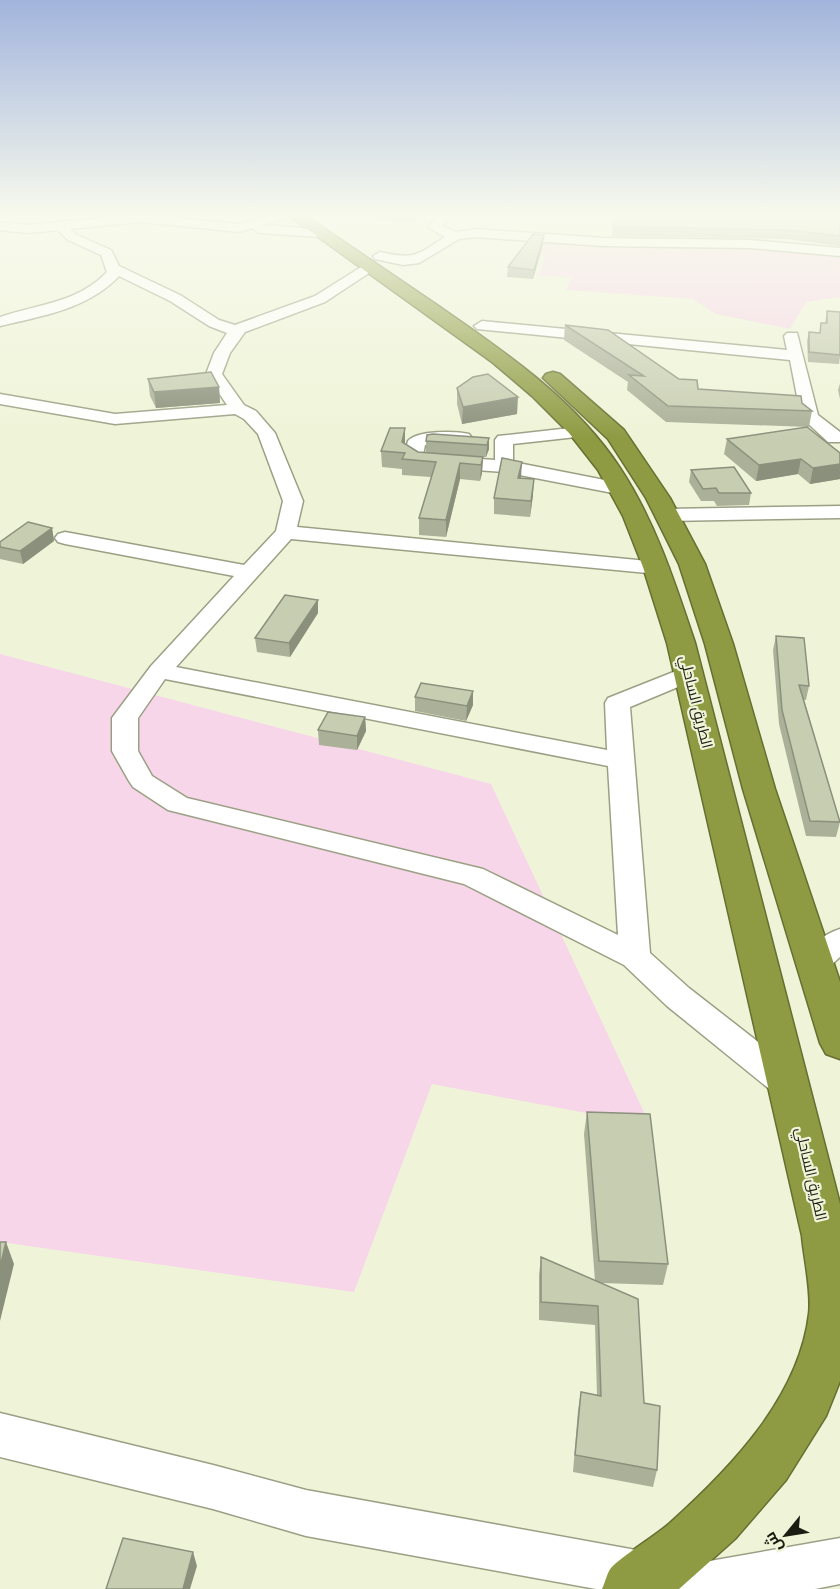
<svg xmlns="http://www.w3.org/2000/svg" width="840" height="1589" viewBox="0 0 840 1589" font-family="Commissioner,Cairo,sans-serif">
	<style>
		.green { fill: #f7d6e9 }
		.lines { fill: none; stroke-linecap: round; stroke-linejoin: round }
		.minor-casing { stroke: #9ba085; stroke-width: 3 }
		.highway-casing { stroke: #666f31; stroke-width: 3 }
		.minor { fill: #fff; fill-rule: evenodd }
		.highway { fill: #8e9b42; fill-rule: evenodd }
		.wall { fill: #abb098 }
		.shaded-wall { fill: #8b907c }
		.building { fill: #c7cdb1; stroke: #8b907c; stroke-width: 1.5 }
		.labels { text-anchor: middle; stroke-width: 4.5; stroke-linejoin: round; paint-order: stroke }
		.street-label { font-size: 15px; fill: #1b1d12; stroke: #eff4d8 }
	</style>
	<rect width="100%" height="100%" fill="#eff4d8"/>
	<g class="green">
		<polygon points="543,240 750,245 782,252 840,257 840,297 806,302 790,329 716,314 693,299 566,290 572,277 539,276 545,255 531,254"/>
		<polygon points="0,654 491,784 650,1125 432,1084 354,1292 0,1242"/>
	</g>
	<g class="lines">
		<g class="minor-casing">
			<g id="minor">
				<path d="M122,216H158L239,224L270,216H291L263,225L325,230L327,233L321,237L259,233L253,228L239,232L140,222L70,229L77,235L111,250L119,266L180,295L219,320L235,325L315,296L366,264L371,263L378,267L325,302L245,332L230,353L222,374L244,405L256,411L275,433L303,501L297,527L658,562L665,564L669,568L665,572L658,574L291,539L176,667L607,750L605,703L608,698L681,669L689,667L697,669L701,674L697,679L630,707L650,953L689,988L802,1076L807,1086L802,1096L790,1100L778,1096L667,1006L624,965L464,884L168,810L133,787L129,781L112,751V718L151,666L234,576L65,544L58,542L55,538L58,534L65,532L244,565L276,531L283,501L258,434L244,419L235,414L115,424L0,404V394L115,414L227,405L206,374L214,353L227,333L209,326L170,301L119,276C88,309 42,316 0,326V317C38,304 78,303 107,272L101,255L68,240L58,230L27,233L0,230V222L27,225ZM165,679L608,766L618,935L483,869L187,798L152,776L138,751V718Z"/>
				<path d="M439,216H452L442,226L456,232L476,229L603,238L750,240L840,248V256L750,248L603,246L476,237L459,239L419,263L403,265L375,259L373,256L380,252C415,260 417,255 445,237L428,227Z"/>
				<polygon points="482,321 787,350 784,336 787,333 797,333 818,415 840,432 840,442 828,442 801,417 790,360 477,329 474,326"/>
				<path d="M579,427L588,432L585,436L513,444V462L625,484L628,488L625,492L618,494L504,472L419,466L404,457L408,441C417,430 456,431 469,434L472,438L469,442L425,445L423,455L495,460V440L498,436Z"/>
				<polygon points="840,506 840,518 667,521 660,519 657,515 660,511 667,509"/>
				<path d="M840,929V957C827,969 820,976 802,971L797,963C806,948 824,934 840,929Z"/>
				<polygon points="0,1413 213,1465 306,1490 647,1552 664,1558 670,1573 687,1565 840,1538 840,1584 815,1589 596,1589 306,1536 213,1509 0,1457"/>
			</g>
		</g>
		<g class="highway-casing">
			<g id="highway">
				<path d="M289,216H306C349,245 391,274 434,303C502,350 574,398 620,468C655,521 675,583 695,643L840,1204V1381L826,1416L786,1480L735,1539L679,1589H602C605,1583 607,1573 611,1568C623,1555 654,1537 670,1523C730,1469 799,1398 809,1314C812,1292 804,1259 802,1236L667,643L643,567L623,516L598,470L569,433L532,396L492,362Z"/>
				<polygon points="553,372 560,374 624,430 670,498 705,564 733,644 775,789 840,982 840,1059 826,1054 820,1043 743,789 705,644 679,564 646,498 608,439 543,378 546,374"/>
			</g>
		</g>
		<use href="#minor" class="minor"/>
		<use href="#highway" class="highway"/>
	</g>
	<g class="wall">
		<polygon points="372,216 418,216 413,223 375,220"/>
		<polygon points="776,217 840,217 840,246 787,239 612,236 613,227"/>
		<polygon points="543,244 533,279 507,277 508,267"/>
		<polygon points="827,311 840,312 840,357 839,364 808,362 807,341 809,332 820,333 825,323"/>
		<polygon points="565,325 679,379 698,389 802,403 812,411 809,427 666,422 627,390 628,382 564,340"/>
		<polygon points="148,379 219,387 220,403 156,408 150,396"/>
		<polygon points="840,383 840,399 838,390"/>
		<polygon points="457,388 517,414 462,424 457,404"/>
		<polygon points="489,438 489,449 486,457 483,457 482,473 480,481 460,479 446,537 419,535 419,518 431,477 402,475 402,469 382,467 381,451 405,444 418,452 426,453 426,441"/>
		<polygon points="727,439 840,453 840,479 810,484 798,474 756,481 724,454"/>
		<polygon points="691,470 751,493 749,505 717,506 714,501 701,501 689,482"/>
		<polygon points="521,478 533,495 530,517 494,514 494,498"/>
		<polygon points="52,528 54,541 23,564 0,559 0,542"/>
		<polygon points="318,600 318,613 290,657 257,652 255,638"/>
		<polygon points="776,636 809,686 806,700 804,700 840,822 836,837 806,836 779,724 773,650"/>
		<polygon points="473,691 473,705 466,721 415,711 415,697"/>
		<polygon points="365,717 366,731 357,750 319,745 318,730"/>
		<polygon points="587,1112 668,1264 663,1285 601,1283 644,1403 657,1470 653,1487 573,1472 578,1410 581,1392 597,1395 595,1325 539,1320 539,1275 541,1257 595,1281 584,1134"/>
	</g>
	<g class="shaded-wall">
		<polygon points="413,216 418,216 413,223"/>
		<polygon points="544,235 543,244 533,279 534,270"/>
		<polygon points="219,387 220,403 156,408 154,392"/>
		<polygon points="518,397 517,414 462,424 463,407"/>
		<polygon points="405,428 405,444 402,442"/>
		<polygon points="489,438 489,449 486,457 487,445"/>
		<polygon points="483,457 482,473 480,481 481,465"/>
		<polygon points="801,459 798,474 756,481 759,465"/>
		<polygon points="522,462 521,478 517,494 518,478"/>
		<polygon points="460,463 460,479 446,537 446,520"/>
		<polygon points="840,464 840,479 810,484 813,468"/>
		<polygon points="534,479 533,495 530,517 531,501"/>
		<polygon points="52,528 54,541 23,564 20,551"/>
		<polygon points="318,600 318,613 290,657 289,643"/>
		<polygon points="473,691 473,705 466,721 467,706"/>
		<polygon points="365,717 366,731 357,750 357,736"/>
		<polygon points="6,1242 14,1264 0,1321 0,1267"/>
		<polygon points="193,1552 197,1566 190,1589 183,1589"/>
	</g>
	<g class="building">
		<polygon points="615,216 774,216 776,217 840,217 840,236 789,230 613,227"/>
		<polygon points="533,234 544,235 534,270 508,267"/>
		<polygon points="827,311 840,312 840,355 809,352 809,332 820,333 821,323 827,323"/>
		<polygon points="565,325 608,330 679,379 697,380 698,389 801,396 802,403 812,411 668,406 629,375 644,376"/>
		<polygon points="211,372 219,387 154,392 148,379"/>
		<polygon points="488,374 518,397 463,407 457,388 473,377"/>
		<polygon points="807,427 840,453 840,464 813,468 801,459 759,465 727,439"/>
		<polygon points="390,428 405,428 402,442 418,452 483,457 481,465 460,463 446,520 419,518 436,462 402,459 405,453 381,451"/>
		<polygon points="433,434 489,438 487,445 426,441 427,435"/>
		<polygon points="502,458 522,462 518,478 534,479 531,501 494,498"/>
		<polygon points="734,467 751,493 719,493 716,488 703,489 691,470"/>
		<polygon points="28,522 52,528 20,551 0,547 0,542"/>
		<polygon points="285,595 318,600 289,643 255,638"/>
		<polygon points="776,636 804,638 809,686 799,685 840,822 810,821 782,710"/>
		<polygon points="421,683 473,691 467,706 415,697"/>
		<polygon points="328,712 365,717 357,736 318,730"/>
		<polygon points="587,1112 650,1114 668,1264 599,1261"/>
		<polygon points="0,1242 6,1242 0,1267"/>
		<polygon points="541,1257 638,1299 644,1403 660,1406 657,1470 575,1455 581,1392 601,1396 598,1306 541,1302"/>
		<polygon points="123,1538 193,1552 183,1589 106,1589"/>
	</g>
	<linearGradient id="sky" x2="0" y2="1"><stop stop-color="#a2b4dc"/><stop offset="0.49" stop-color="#f8faed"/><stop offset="1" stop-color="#f8faed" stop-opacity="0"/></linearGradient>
	<rect width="840" height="439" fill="url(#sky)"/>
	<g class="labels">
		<g class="street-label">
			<text transform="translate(696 702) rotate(76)" y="5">الطريق الساحلي</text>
			<text transform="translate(811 1174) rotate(77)" y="5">الطريق الساحلي</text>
		</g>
	</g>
	<g transform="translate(786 1535) rotate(240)" stroke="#eff4d8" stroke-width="4.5" paint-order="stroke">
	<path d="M0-4.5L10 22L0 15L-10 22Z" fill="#1b1d12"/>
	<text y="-9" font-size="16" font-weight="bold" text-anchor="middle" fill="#1b1d12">ش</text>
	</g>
</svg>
